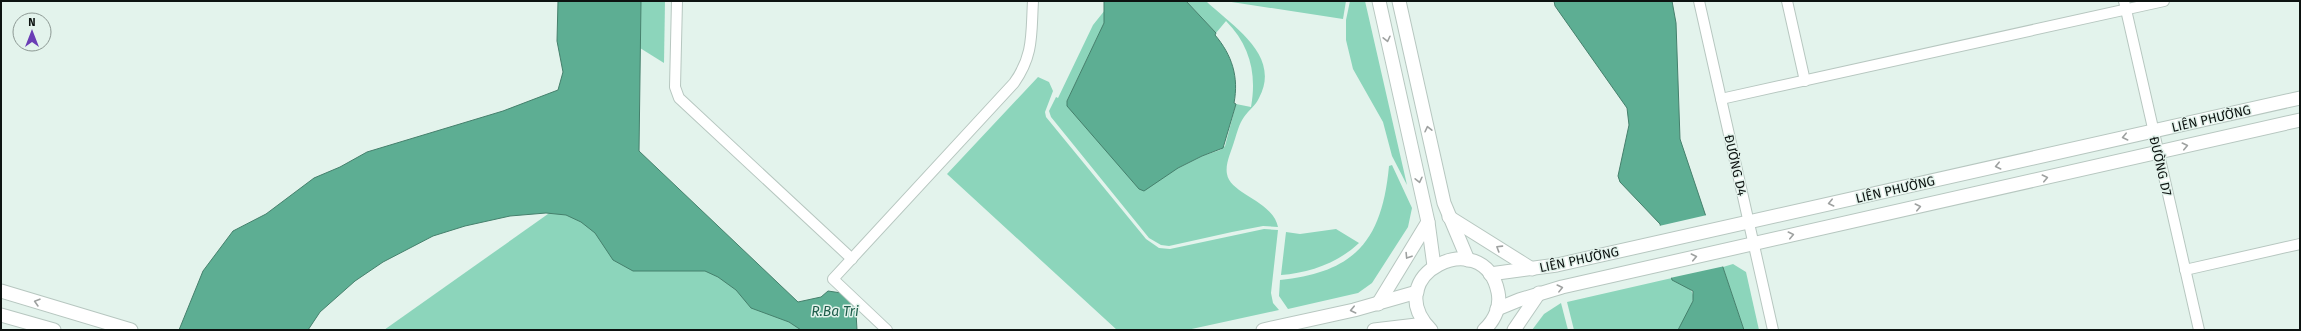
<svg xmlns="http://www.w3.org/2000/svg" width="2301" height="331" viewBox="0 0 2301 331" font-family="'Fira Sans',sans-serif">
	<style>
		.green { fill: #8cd5bb }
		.water { fill: #5dae93; stroke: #45806c }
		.pier { fill: #e3f3ec }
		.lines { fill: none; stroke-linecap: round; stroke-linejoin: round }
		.minor-casing { stroke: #b7c7c0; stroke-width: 12 }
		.tertiary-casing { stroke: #b7c7c0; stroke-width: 15 }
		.minor { stroke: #fff; stroke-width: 10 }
		.tertiary { stroke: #fff; stroke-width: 13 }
		.oneway { stroke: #9ea1a0 }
		.labels { text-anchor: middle; stroke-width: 3; stroke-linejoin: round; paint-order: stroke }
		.street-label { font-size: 13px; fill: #0d1311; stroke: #e3f3ec }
		.water-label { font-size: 14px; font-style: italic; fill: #1e5e4b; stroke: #e3f3ec }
	</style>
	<rect width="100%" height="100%" fill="#e3f3ec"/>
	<g class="green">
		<polygon points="641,1 665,1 664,63 640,48"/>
		<path d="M1186,1H1206C1232,26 1282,55 1259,98C1256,105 1249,110 1244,117C1239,124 1237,133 1234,142C1231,152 1225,164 1227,174C1230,194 1273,201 1278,227L1263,226L1232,232L1169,246L1161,245L1149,238L1051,117L1049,111L1056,97L1058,98L1093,25L1105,10L1104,23L1067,101L1178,168L1202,156L1220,150L1225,146L1236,104L1251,107C1257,74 1250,45 1226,21L1216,33Z"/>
		<polygon points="1225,1 1346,1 1343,19"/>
		<polygon points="1350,1 1365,1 1407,185 1392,156 1383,122 1353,69 1346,40 1346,20"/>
		<polygon points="1038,77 1049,82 1053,91 1045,112 1046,117 1146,239 1159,248 1170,249 1264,229 1278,230 1271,293 1273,303 1279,310 1187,330 1117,330 947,174"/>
		<path d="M1392,165L1412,208L1408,227L1372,283L1358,293L1288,309L1279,296L1280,280C1356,272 1382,240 1389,166Z"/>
		<polygon points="606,173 805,330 384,330"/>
		<path d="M1336,229L1359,243C1338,263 1309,273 1281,275L1286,232L1300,234Z"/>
		<polygon points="1733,264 1746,272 1759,330 1744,330 1723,267"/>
		<path d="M1672,278C1674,282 1681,284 1685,286C1704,294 1685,318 1678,330H1574L1567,302Z"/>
		<polygon points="1561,303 1568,330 1532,330 1544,314"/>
	</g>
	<g class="water">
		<polygon points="558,1 641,1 639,151 798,302 821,297 828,291 855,295 857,330 801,330 789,322 751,308 736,290 718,277 705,271 633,271 613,260 595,233 581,222 566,215 546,213 510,216 465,226 433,236 383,262 355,281 320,312 308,330 179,330 203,271 233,231 266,214 314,178 340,167 367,152 503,111 558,90 563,72 557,41"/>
		<path d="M1104,1H1186L1216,33L1215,35C1232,55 1239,77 1234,103L1236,104L1223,148L1202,156L1178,168L1144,191L1139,189L1067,106V101L1104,23Z"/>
		<polygon points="1554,1 1672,1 1676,23 1680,139 1744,330 1678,330 1693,301 1693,291 1672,280 1660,224 1620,182 1618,176 1629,125 1627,108 1555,6"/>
	</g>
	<polygon class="pier" points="1707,215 1725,266 1670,278 1659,226"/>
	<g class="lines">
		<g class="minor-casing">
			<g id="minor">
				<polyline points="677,1 675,87 679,98 852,259"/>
				<polyline points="1699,1 1773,330"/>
				<polyline points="1787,1 1805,81"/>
				<polyline points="2124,1 2199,330"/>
				<polyline points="1721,99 2164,1"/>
				<polyline points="2185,270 2300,244"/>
				<path d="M887,330L833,279L1014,83C1034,55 1031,34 1033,1"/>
			</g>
		</g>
		<g class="tertiary-casing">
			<g id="tertiary">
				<polyline points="1379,1 1428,222 1434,266"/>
				<polyline points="1399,1 1444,203 1468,260"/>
				<polyline points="1449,217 1532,269"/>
				<polyline points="1490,274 1557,265 2300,98"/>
				<polyline points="1,291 131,330"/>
				<polyline points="1378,304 1428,222"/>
				<polyline points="1497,309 1519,300 1562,287 2300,120"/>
				<polyline points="1,315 54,330"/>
				<polyline points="1263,330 1354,310 1417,292"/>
				<polyline points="1374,330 1425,324"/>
				<path d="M1431,330C1377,275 1484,223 1498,292C1501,306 1495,320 1484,330"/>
				<polyline points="1514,330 1539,293"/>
			</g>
		</g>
		<use href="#minor" class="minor"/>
		<use href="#tertiary" class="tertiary"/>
	</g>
	<defs><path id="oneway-chevron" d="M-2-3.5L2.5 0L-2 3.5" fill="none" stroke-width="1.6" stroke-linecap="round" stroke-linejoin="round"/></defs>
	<g class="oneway">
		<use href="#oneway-chevron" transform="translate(1387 39) rotate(77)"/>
		<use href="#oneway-chevron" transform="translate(1428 129) rotate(-103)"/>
		<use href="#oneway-chevron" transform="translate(2125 137) rotate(167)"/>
		<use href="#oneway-chevron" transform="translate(2185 146) rotate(-13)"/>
		<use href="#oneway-chevron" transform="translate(1998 166) rotate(167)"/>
		<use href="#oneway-chevron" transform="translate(2045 178) rotate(-13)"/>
		<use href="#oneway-chevron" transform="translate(1419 180) rotate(77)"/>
		<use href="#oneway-chevron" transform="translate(1831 203) rotate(167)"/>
		<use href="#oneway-chevron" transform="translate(1918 207) rotate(-13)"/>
		<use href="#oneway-chevron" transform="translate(1791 235) rotate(-13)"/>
		<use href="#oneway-chevron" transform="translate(1499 248) rotate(-148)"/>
		<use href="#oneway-chevron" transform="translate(1408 256) rotate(122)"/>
		<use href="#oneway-chevron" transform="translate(1694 257) rotate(-13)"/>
		<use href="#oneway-chevron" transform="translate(1560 288) rotate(-14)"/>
		<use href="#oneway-chevron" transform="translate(37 302) rotate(-164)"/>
		<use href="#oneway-chevron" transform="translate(1353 310) rotate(167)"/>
	</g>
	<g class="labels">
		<g class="street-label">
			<text transform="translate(2211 118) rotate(-13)" y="5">LIÊN PHƯỜNG</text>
			<text transform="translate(1736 165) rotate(77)" y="5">ĐƯỜNG D4</text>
			<text transform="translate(2161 166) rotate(77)" y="5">ĐƯỜNG D7</text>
			<text transform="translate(1895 189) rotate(-13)" y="5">LIÊN PHƯỜNG</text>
			<text transform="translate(1579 259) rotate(-12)" y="5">LIÊN PHƯỜNG</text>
		</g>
		<g class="water-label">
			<text x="835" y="316">R.Ba Tri</text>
		</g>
	</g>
	<rect width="2301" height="331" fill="none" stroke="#0d1311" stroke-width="4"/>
	<g transform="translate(32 32)"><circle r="19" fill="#e3f3ec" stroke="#8d9994"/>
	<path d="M0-3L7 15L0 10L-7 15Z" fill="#6a3db5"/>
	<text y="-6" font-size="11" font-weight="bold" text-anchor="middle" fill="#0d1311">N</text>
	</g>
</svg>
